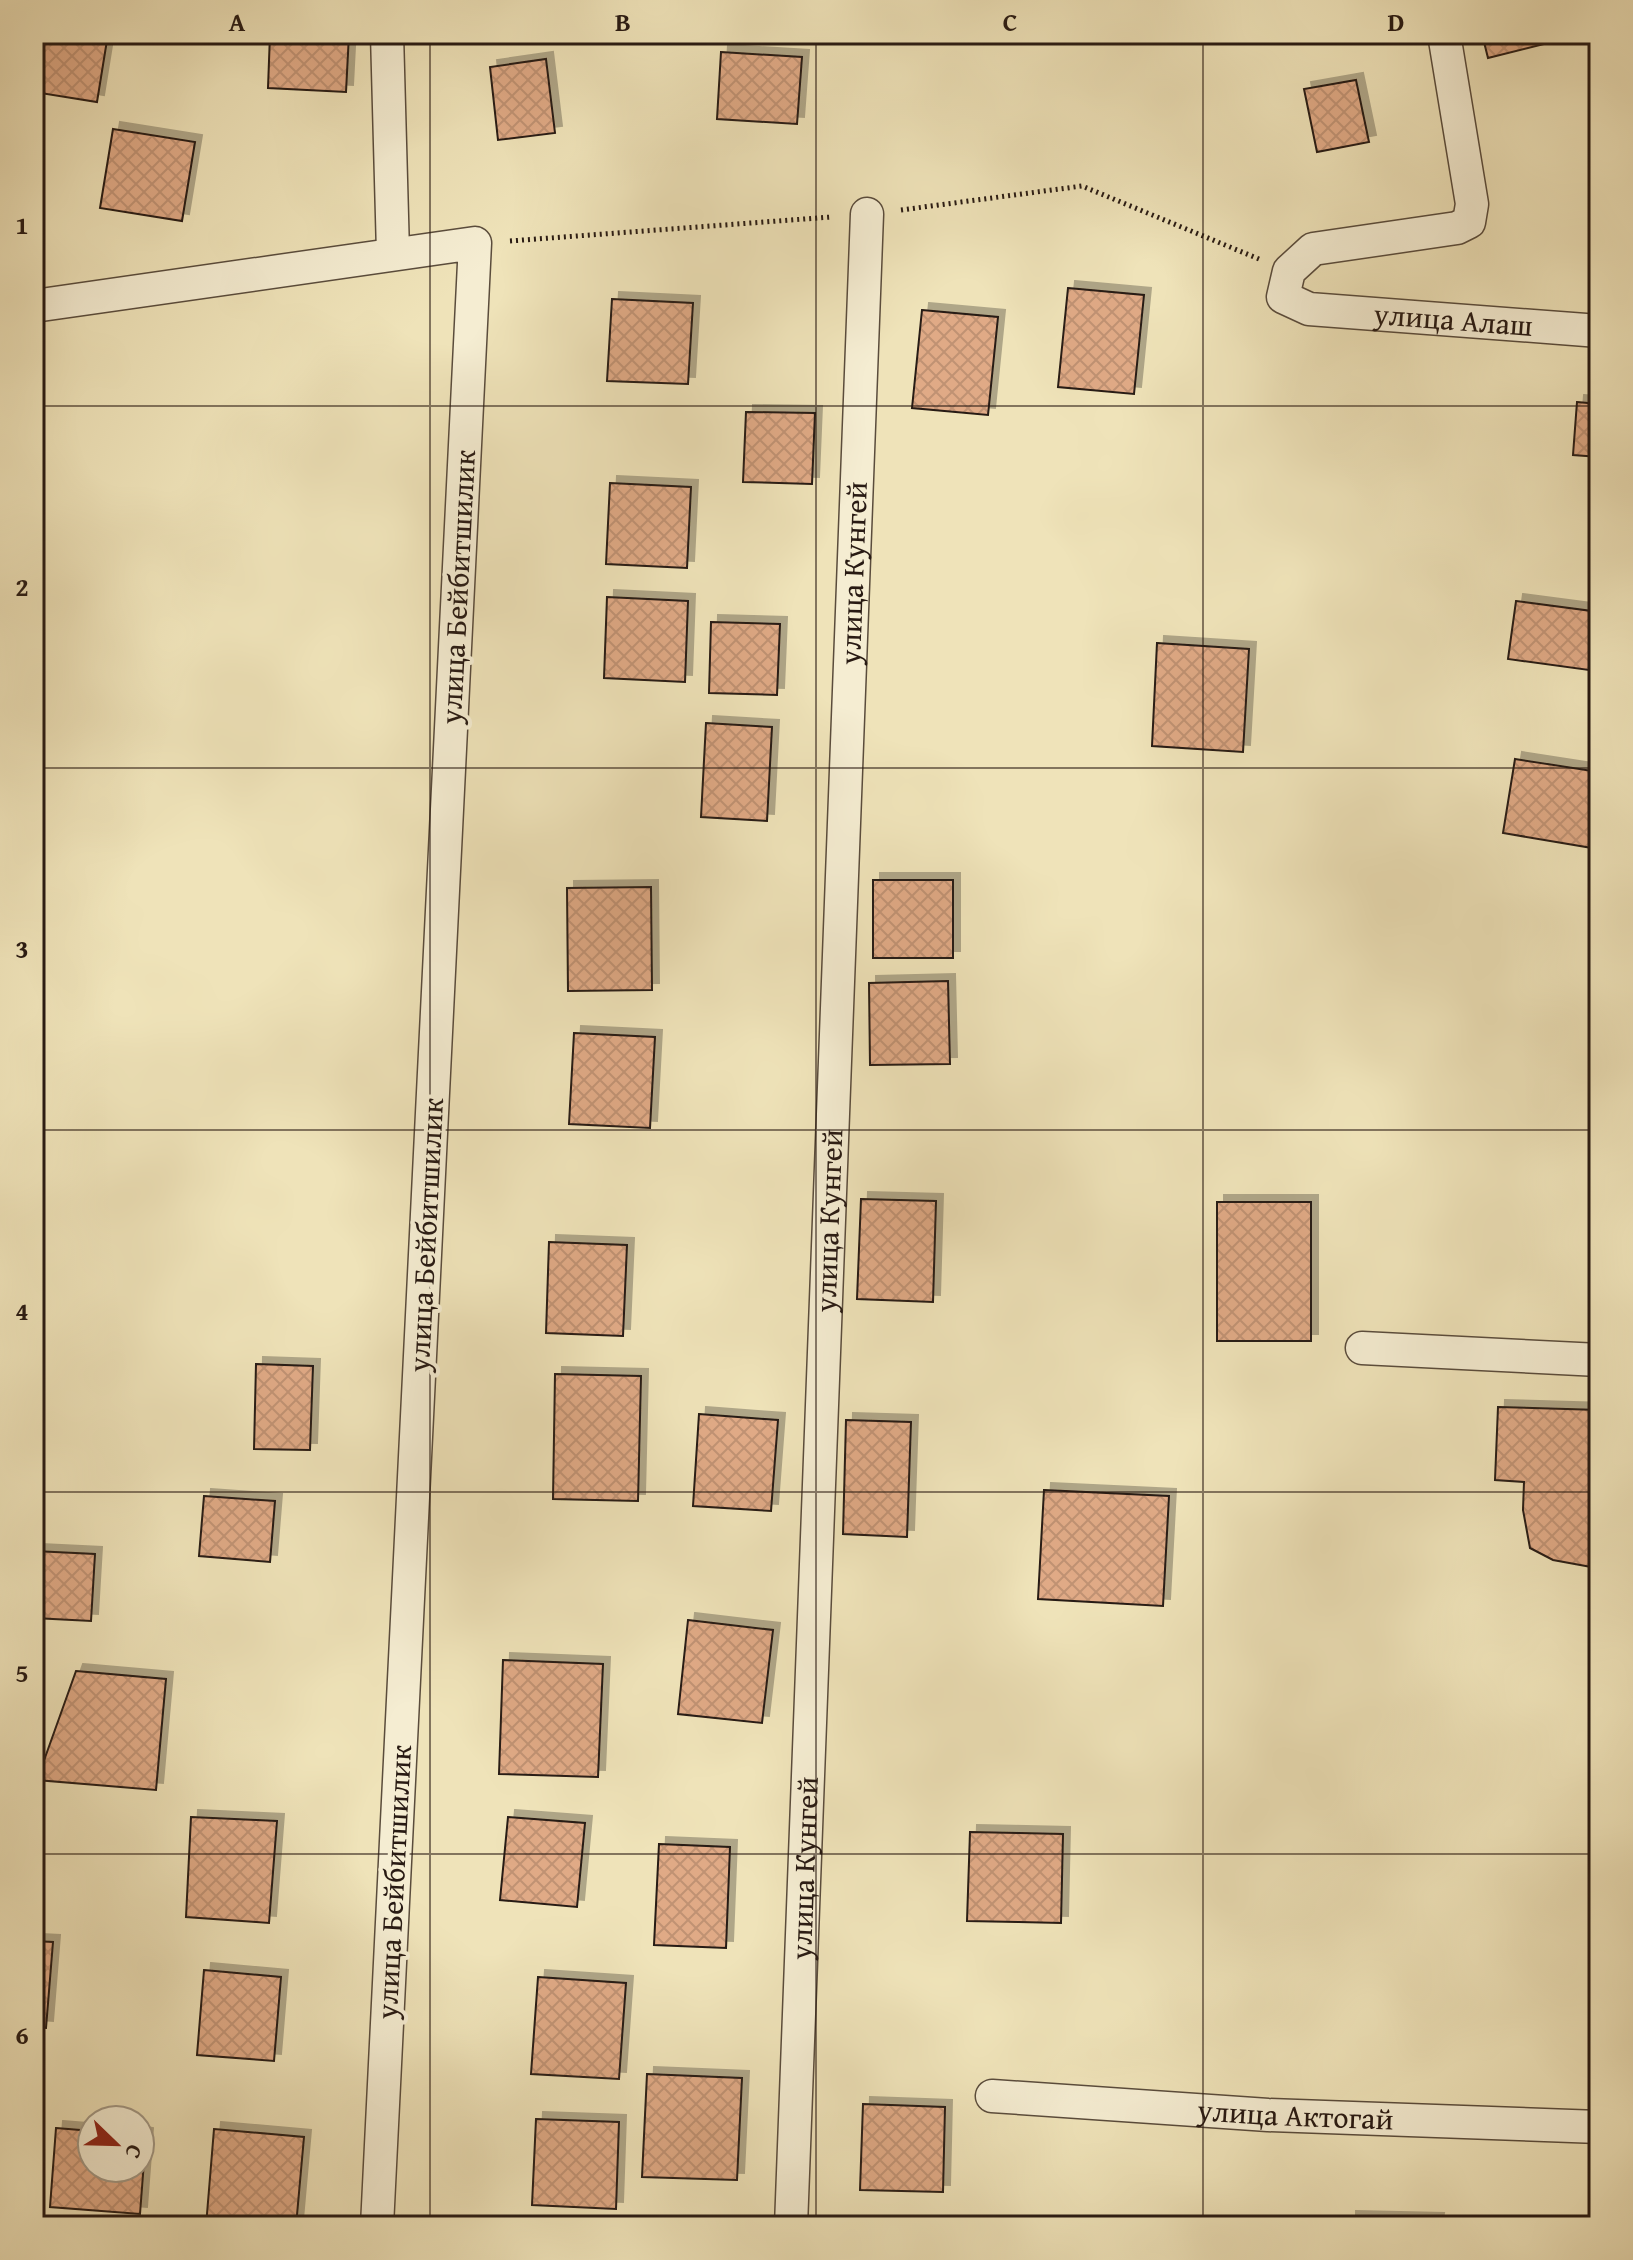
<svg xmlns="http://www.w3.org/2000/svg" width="1633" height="2260" viewBox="0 0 1633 2260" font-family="'Gentium Book Plus',serif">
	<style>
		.building { fill: url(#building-cross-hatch); stroke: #281a13; stroke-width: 2; filter: url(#shadow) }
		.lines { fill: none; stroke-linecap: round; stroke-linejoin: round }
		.minor-casing { stroke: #5a4c3c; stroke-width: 35 }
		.path { stroke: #281a13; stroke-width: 5; stroke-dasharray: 2 4; stroke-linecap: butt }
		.minor { stroke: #f5edd2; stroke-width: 32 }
		.grid { fill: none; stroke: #281a13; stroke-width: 2; stroke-opacity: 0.55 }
		.labels { text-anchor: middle; stroke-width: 8; stroke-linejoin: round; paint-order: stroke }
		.street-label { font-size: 30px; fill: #281a13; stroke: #f5edd2 }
		.neatline { fill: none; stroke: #281a13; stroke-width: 3 }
		.grid-label { font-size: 26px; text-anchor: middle; font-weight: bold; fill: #281a13 }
	</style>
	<defs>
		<pattern id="building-cross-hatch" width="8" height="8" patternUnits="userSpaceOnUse" patternTransform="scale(2)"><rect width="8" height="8" fill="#e0aa86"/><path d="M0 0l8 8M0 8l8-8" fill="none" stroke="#c09273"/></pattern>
		<filter id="shadow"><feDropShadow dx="7" dy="-7" stdDeviation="0" flood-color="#0004"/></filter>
	</defs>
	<rect width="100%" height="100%" fill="#efe3b9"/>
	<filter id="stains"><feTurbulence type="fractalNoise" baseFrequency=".0025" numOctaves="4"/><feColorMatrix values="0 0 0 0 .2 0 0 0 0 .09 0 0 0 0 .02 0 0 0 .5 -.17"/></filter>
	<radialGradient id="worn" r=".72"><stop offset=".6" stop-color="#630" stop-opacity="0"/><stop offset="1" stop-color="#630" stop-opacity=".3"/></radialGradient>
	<g class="building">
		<polygon points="34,34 108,34 97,102 34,92"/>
		<polygon points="270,34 349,34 346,92 268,88"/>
		<polygon points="1482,34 1584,34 1488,58"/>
		<polygon points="721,52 802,57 797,124 717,119"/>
		<polygon points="546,59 555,133 498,140 490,67"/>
		<polygon points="1356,80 1369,142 1317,152 1304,89"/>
		<polygon points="113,129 195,142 182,221 100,208"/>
		<polygon points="1068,288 1144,295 1134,394 1058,387"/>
		<polygon points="612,299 693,303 688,384 607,381"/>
		<polygon points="922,310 998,317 988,415 912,408"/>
		<polygon points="1577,402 1599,404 1599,457 1573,455"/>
		<polygon points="746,412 815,413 812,484 743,482"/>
		<polygon points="610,483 691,487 687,568 606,564"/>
		<polygon points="607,597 688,601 685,682 604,678"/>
		<polygon points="1516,601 1599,612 1599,651 1596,671 1508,659"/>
		<polygon points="711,622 780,624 777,695 709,693"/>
		<polygon points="1157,643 1249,649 1243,752 1152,746"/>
		<polygon points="706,723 772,727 767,821 701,817"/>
		<polygon points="1515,759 1599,772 1598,849 1503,833"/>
		<rect x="873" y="880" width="80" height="78"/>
		<polygon points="651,887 652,990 568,991 567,888"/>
		<polygon points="948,981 950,1064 870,1065 869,983"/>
		<polygon points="574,1033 655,1037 650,1128 569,1124"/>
		<polygon points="861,1199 936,1201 933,1302 857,1299"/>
		<rect x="1217" y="1202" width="94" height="139"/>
		<polygon points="549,1242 627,1245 623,1336 546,1333"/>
		<polygon points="256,1364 313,1366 310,1450 254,1449"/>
		<polygon points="555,1374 641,1376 638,1501 553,1499"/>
		<polygon points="1498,1407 1599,1410 1599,1566 1591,1567 1553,1560 1530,1548 1523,1510 1524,1482 1495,1480"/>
		<polygon points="699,1414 778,1420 771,1511 693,1506"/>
		<polygon points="846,1420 911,1422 907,1537 843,1534"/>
		<polygon points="1044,1490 1169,1496 1163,1606 1038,1599"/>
		<polygon points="204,1496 275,1501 270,1562 199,1556"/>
		<polygon points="34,1551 95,1554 91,1621 34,1618"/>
		<polygon points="688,1620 773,1630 762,1723 678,1714"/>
		<polygon points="503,1660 603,1664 598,1777 499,1774"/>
		<polygon points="76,1671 166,1679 156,1790 37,1780"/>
		<polygon points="191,1817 277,1821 269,1923 186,1917"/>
		<polygon points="508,1817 585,1823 577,1907 500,1900"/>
		<polygon points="970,1832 1063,1834 1061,1923 967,1921"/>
		<polygon points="659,1844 730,1847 726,1948 654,1945"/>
		<polygon points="34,1941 53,1942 46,2028 34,2027"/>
		<polygon points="204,1970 281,1977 274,2061 197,2055"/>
		<polygon points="538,1977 626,1983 619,2079 531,2074"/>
		<polygon points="647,2074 742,2078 737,2180 642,2177"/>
		<polygon points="863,2104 945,2107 943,2192 860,2190"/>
		<polygon points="536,2119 619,2122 616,2209 532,2205"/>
		<polygon points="56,2128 92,2131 92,2168 140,2168 140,2134 146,2135 140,2214 50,2207"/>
		<polygon points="214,2129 304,2137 296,2226 206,2226"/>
		<polygon points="1349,2218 1437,2220 1436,2226 1349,2226"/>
	</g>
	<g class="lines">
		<g class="minor-casing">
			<g id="minor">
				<polyline points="387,34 393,253"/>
				<path id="s1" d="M1444,34L1472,204L1469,222L1457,228L1313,249L1289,271L1283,297L1309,309L1599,331"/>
				<polyline points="34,306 475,243 377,2226"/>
				<polyline points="1362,1348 1599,1360"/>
				<path id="s2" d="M992,2096L1268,2115L1599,2127"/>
				<path id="s3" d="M791,2226L867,214"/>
			</g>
		</g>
		<g class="path">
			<polyline points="901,210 1082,186 1259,259"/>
			<polyline points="510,241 831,217"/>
		</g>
		<use href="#minor" class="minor"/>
	</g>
	<path class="grid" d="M430,34V2226M816,34V2226M1203,34V2226M34,406H1599M34,768H1599M34,1130H1599M34,1492H1599M34,1854H1599"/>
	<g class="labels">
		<g class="street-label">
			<text dy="10" stroke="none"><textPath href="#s1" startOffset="582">улица Алаш</textPath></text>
			<text dy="10" stroke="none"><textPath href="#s3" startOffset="1654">улица Кунгей</textPath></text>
			<text transform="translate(458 587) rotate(-87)" y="10">улица Бейбитшилик</text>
			<text dy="10" stroke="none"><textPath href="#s3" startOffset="1006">улица Кунгей</textPath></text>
			<text transform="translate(426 1235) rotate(-87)" y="10">улица Бейбитшилик</text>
			<text dy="10" stroke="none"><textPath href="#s3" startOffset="358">улица Кунгей</textPath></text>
			<text transform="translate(394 1882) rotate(-87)" y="10">улица Бейбитшилик</text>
			<text dy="10" stroke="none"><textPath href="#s2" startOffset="304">улица Актогай</textPath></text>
		</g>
	</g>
	<rect width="1633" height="2260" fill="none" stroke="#efe3b9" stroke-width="88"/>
	<g transform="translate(116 2144) rotate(113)"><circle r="38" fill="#f5edd2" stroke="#a39986" stroke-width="2"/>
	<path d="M0-6L14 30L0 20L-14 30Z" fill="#8f2418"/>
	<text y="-12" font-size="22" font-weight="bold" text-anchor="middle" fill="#281a13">С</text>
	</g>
	<rect x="44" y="44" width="1545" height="2172" class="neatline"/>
	<g class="grid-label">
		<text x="237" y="31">A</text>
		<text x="623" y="31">B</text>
		<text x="1010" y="31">C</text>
		<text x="1396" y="31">D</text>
		<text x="22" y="234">1</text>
		<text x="22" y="596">2</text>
		<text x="22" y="958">3</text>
		<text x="22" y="1320">4</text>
		<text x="22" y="1682">5</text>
		<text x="22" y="2044">6</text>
	</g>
	<rect width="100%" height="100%" filter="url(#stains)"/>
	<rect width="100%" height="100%" fill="url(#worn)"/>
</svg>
